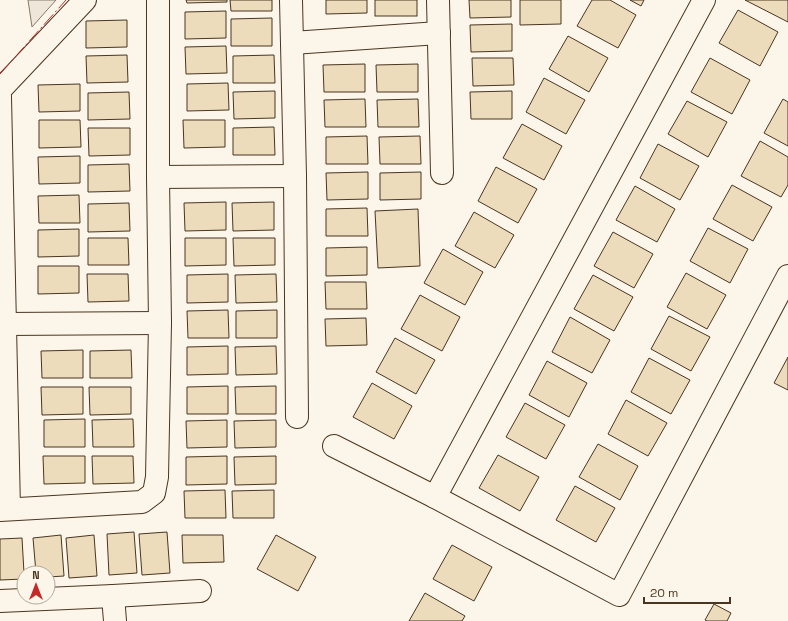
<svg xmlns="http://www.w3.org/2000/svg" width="788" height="621" viewBox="0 0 788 621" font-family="'Space Grotesk',sans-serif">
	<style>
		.green { fill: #ede6d9; stroke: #887966 }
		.building { fill: #ecdcbc; stroke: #4a3520 }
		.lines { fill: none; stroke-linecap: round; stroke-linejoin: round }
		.minor-casing { stroke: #4a3520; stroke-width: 24 }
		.minor { stroke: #fbf6e9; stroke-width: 22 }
		.power { stroke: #c62828; stroke-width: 1; stroke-dasharray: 14 3 2 3; stroke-linecap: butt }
	</style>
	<rect width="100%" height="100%" fill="#fbf6e9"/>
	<polygon class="green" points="28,0 56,0 32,27"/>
	<g class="building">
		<polygon points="186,0 227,0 227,2 187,3"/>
		<polygon points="230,0 272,0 272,11 231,11"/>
		<polygon points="326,0 367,0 367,13 326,14"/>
		<rect x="375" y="0" width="42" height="16"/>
		<polygon points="469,0 511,0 511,17 470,18"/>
		<polygon points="520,0 561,0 561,24 520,25"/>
		<polygon points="592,0 610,0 636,15 618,48 577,26"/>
		<polygon points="630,0 644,0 641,6"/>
		<polygon points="745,0 788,0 788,22"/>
		<polygon points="738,10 778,32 760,66 719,43"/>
		<polygon points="226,11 226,38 185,39 185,12"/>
		<polygon points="272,18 272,46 231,46 231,19"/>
		<polygon points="127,20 127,47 86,48 86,21"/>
		<polygon points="512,24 512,51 471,52 470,25"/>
		<polygon points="568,36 608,58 589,92 549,69"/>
		<polygon points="226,46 227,73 186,74 185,47"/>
		<polygon points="127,55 128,82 87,83 86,56"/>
		<polygon points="274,55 275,83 233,83 233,56"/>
		<polygon points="472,58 513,58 514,85 473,86"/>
		<polygon points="710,58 750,80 732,114 691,92"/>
		<polygon points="365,64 365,92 324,92 323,65"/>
		<polygon points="418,64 418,92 377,92 376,65"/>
		<polygon points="544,78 585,100 566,134 526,112"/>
		<polygon points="228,83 229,110 187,111 187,84"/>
		<polygon points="80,84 80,111 39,112 38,85"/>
		<polygon points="275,91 275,118 234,119 233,92"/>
		<polygon points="512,91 512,119 471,119 470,92"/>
		<polygon points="129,92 130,119 88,120 88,93"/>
		<polygon points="365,99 366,127 325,127 324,100"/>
		<polygon points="418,99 419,127 378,127 377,100"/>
		<polygon points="783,99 788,102 788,146 764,133"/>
		<polygon points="687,101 727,122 708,157 668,134"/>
		<polygon points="39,120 80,120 81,147 39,148"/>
		<polygon points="183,120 225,120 225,147 184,148"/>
		<polygon points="522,124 562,146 544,180 503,158"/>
		<polygon points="274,127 275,155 233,155 233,128"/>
		<polygon points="88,128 130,128 130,155 89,156"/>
		<polygon points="367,136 368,164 326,164 326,137"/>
		<polygon points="420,136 421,164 380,164 379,137"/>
		<polygon points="760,141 788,157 788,185 781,197 741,176"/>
		<polygon points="658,144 699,166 680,200 640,178"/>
		<polygon points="80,156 80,183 39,184 38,157"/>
		<polygon points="129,164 130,191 88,192 88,165"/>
		<polygon points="496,167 537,189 518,223 478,201"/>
		<polygon points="368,172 368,199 327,200 326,173"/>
		<polygon points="421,172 421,199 380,200 380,173"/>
		<polygon points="732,185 772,207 753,241 713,219"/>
		<polygon points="635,186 675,209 657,242 616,220"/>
		<polygon points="79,195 80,223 39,223 38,196"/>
		<polygon points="226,202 226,230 185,231 184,203"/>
		<polygon points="274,202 274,230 233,231 232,203"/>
		<polygon points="129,203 130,231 88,232 88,204"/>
		<polygon points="367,208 368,236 326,236 326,209"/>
		<polygon points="418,209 420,266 378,268 375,211"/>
		<polygon points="474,212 514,235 495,268 455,246"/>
		<polygon points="708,228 748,249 730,283 690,261"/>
		<polygon points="79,229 79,256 38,257 38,230"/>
		<polygon points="613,232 653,254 634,288 594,266"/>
		<polygon points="88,238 128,238 129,265 88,265"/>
		<polygon points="185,238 226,238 226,265 185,266"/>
		<polygon points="233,238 275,238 275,265 234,266"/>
		<polygon points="367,247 367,275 326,276 326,248"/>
		<polygon points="443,249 483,272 465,305 424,283"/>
		<polygon points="38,266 79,266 79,293 38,294"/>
		<polygon points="686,273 726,295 707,329 667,307"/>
		<polygon points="87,274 128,274 129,301 88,302"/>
		<polygon points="228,274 228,302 187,303 187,275"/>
		<polygon points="276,274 277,302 236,303 235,275"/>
		<polygon points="593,275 633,297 614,331 574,309"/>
		<polygon points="325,282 366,282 367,309 326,309"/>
		<polygon points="420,295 460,317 442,351 401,329"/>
		<polygon points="228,310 229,338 188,338 187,311"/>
		<polygon points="277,310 277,338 236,338 236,311"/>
		<polygon points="669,316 710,337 691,371 651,349"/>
		<polygon points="570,317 610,340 592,373 552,352"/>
		<polygon points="366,318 367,345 326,346 325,319"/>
		<polygon points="395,338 435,360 416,394 376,372"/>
		<polygon points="228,346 228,374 187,375 187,347"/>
		<polygon points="276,346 277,374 236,375 235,347"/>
		<polygon points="83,350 83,378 42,378 41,351"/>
		<polygon points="131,350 132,378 90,378 90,351"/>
		<polygon points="788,357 788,390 774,383"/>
		<polygon points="649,358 690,380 671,414 631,392"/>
		<polygon points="547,361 587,383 569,417 529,395"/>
		<polygon points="372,383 412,406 394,439 353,417"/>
		<polygon points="228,386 228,414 187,414 187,387"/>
		<polygon points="276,386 276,414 236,414 235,387"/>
		<polygon points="41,387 83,387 83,414 42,415"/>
		<polygon points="89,387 131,387 131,414 90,415"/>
		<polygon points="626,400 667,423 648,456 608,434"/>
		<polygon points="525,403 565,425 546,459 506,437"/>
		<polygon points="85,419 85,447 44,447 44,420"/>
		<polygon points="133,419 134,447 93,447 92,420"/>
		<polygon points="227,420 227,447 187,448 186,421"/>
		<polygon points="276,420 276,447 235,448 234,421"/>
		<polygon points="598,444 638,466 620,500 579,477"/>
		<polygon points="498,455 539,477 520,511 479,488"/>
		<polygon points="43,456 85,456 85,483 44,484"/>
		<polygon points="92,456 133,456 134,483 93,484"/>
		<polygon points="227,456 227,484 186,485 186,457"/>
		<polygon points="276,456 276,484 235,485 234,457"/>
		<polygon points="575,486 615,508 596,542 556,520"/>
		<polygon points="225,490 226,518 185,518 184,491"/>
		<polygon points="274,490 274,518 233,518 232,491"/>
		<polygon points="134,532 137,573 109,575 107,534"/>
		<polygon points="167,532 170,573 142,575 139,534"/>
		<polygon points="61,535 64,576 48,577 48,573 36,573 33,538"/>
		<polygon points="94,535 97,576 69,578 66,538"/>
		<polygon points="182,535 223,535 224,562 183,563"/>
		<polygon points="276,535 316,557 298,591 257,569"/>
		<polygon points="22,538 24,573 24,579 0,580 0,539"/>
		<polygon points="452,545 492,567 474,601 433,579"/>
		<polygon points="425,593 465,616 462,621 409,621"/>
		<polygon points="714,604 731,613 727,621 707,621 705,620"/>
	</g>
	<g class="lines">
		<g class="minor-casing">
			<g id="minor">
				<polyline points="291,0 295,176 297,417"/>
				<polyline points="438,0 442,173"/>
				<polyline points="292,43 439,33"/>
				<polyline points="0,90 85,0"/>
				<polyline points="0,97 9,509"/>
				<polyline points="158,177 295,176"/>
				<polyline points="5,324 160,323"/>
				<polyline points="334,446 435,497 619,595 788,276"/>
				<polyline points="435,497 704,0"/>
				<polyline points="0,510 142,502 154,493 157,477 160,323 158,177 158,0"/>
				<polyline points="113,596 115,621"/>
				<polyline points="0,601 113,596 200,591"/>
			</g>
		</g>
		<use href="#minor" class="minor"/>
		<polyline class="power" points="0,74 66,0"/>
	</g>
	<g transform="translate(36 585)"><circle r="19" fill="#fbf6e9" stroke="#b4a999"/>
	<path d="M0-3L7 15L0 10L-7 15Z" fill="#c62828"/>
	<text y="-6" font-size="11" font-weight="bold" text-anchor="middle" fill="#4a3520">N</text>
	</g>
	<path d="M644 597v6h86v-6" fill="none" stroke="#4a3520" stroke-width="2"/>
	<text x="650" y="597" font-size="12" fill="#4a3520" stroke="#fbf6e9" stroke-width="3" paint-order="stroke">20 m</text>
</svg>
